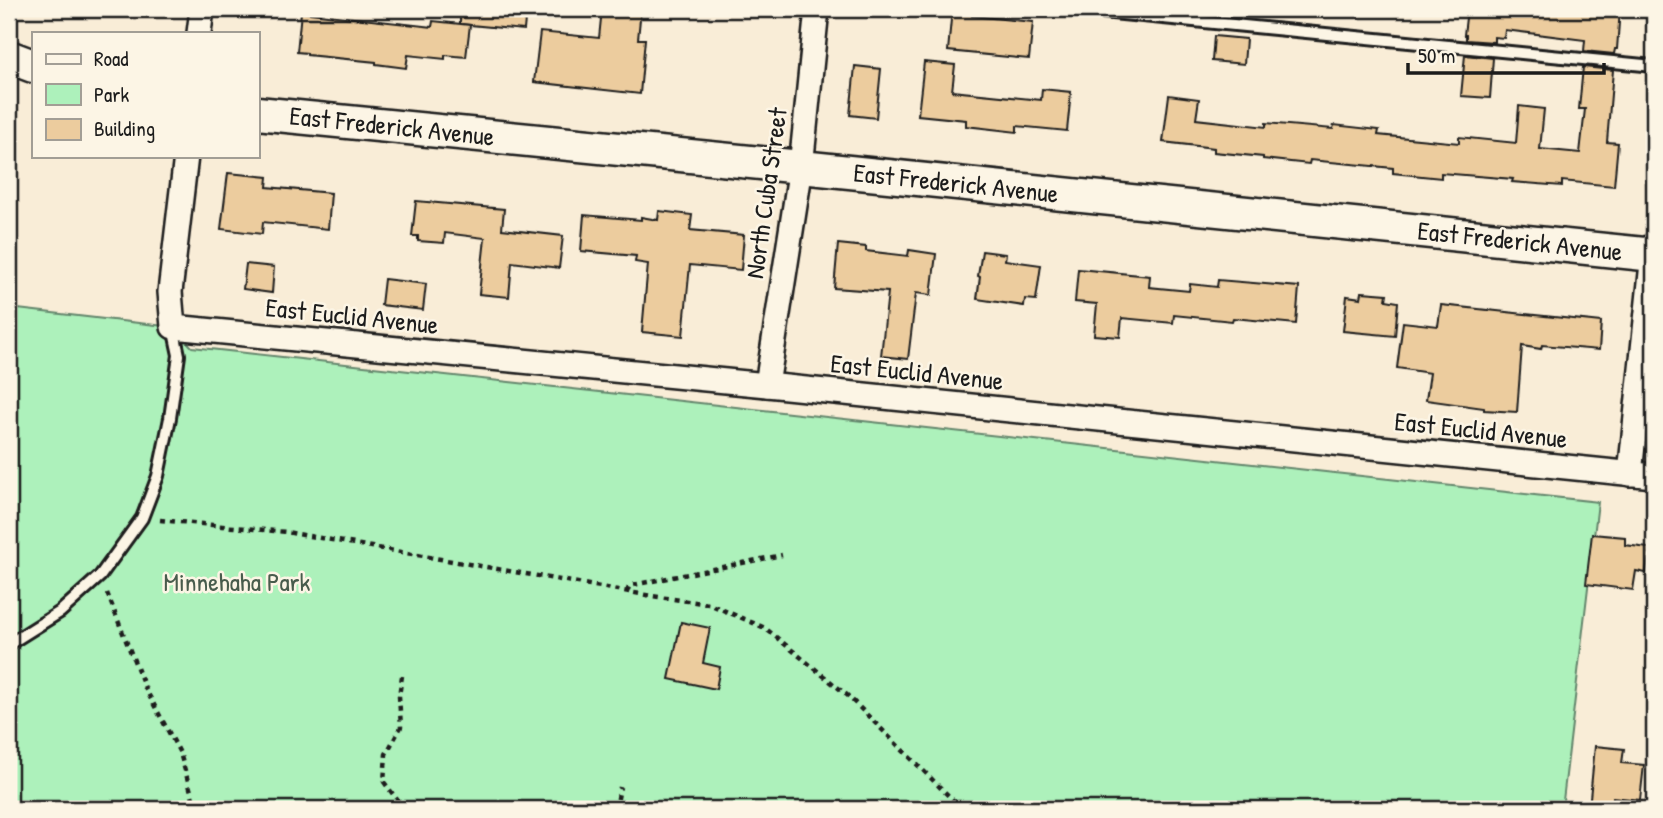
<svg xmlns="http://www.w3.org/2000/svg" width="1663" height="818" viewBox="0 0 1663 818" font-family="'Patrick Hand',sans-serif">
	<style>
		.park { fill: #adf1bb; stroke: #64866c; stroke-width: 2 }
		.building { fill: #eccc9e; stroke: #1c1c1c; stroke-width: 2 }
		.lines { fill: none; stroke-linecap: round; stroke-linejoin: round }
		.lane-casing { stroke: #1c1c1c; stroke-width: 16 }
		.street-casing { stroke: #1c1c1c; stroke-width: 28 }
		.secondary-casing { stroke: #1c1c1c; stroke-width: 37 }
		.path { stroke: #1c1c1c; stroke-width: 4.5; stroke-dasharray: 5 5; stroke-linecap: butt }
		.lane { stroke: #fcf5e5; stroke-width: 10 }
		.street { stroke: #fcf5e5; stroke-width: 23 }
		.secondary { stroke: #fcf5e5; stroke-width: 32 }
		.labels { text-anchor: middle; stroke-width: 5; stroke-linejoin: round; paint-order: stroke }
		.street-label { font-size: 26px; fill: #1c1c1c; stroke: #fcf5e5 }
		.park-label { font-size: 26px; fill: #485c4c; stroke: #fcf5e5 }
	</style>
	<rect width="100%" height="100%" fill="#f9edd7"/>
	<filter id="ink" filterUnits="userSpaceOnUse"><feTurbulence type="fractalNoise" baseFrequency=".0143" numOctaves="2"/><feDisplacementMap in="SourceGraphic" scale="14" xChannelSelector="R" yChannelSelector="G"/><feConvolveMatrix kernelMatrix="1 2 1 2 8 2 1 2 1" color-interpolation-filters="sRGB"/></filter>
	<g filter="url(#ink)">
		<polygon class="park" points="9,308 173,327 192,347 1598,502 1562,809 9,809"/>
		<g class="building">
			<polygon points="460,9 526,9 524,30 460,24"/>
			<polygon points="602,9 641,9 638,39 645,39 640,94 534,82 540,32 599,38"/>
			<polygon points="952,9 972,9 972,16 1033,22 1029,59 948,51"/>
			<polygon points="1467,9 1490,11 1490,9 1620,9 1617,49 1615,49 1614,54 1584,51 1585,40 1505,30 1504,38 1494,37 1494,42 1466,40 1466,35 1464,35"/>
			<polygon points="301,12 432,27 433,21 470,25 466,57 445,55 445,59 408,55 406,68 376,64 376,62 307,55 307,53 297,52"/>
			<polygon points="1214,36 1246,39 1244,64 1212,61"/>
			<polygon points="1465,55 1493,58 1490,98 1461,96"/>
			<polygon points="924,62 955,65 952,91 1041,100 1042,89 1071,92 1067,131 1017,126 1017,132 966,126 966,120 918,115"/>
			<polygon points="855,66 881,69 876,118 850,115"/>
			<polygon points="1583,67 1613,70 1607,142 1618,143 1614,186 1562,181 1562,186 1512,182 1513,179 1441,173 1441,178 1393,173 1393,168 1310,160 1309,164 1263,159 1263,157 1214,152 1214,148 1163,142 1169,95 1199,99 1196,119 1266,127 1266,123 1333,129 1334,125 1379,130 1378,135 1459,143 1459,137 1516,143 1519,106 1544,109 1540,149 1580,153 1585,109 1579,109"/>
			<polygon points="228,173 268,177 267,187 331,193 328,229 263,222 262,234 221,229"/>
			<polygon points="416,201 504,209 502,229 563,236 559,268 512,262 509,297 479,294 485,238 445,233 444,243 418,241 418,236 412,236"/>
			<polygon points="659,211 692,215 690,230 744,235 741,270 690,265 683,336 642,332 648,264 635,262 636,256 581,251 584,215 641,220 641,217 658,220"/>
			<polygon points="838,244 866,247 866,251 908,256 909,250 936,254 931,295 916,293 908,359 881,356 888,292 834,288"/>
			<polygon points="982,251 1006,254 1005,260 1041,265 1036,300 1025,299 1024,306 977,299 980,277 978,276"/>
			<polygon points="246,264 274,267 272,293 243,289"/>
			<polygon points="1078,269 1150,276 1149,287 1189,291 1190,284 1217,287 1218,280 1299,287 1296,324 1233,318 1232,321 1174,315 1173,323 1122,318 1120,337 1094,335 1097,304 1075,302"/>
			<polygon points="384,279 426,284 423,310 381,305"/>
			<polygon points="1362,292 1387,294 1386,300 1398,302 1395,336 1343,331 1347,296 1361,298"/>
			<polygon points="1441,305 1601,322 1599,350 1542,345 1541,349 1522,346 1517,412 1484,410 1484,408 1426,400 1430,373 1397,368 1403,322 1438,326"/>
			<polygon points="1592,534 1625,537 1625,545 1649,548 1646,573 1636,571 1633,590 1586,584"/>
			<polygon points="681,622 710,628 703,663 720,667 716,689 669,679"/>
			<polygon points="1595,746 1624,749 1622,763 1644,765 1640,800 1613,797 1612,809 1589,809"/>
		</g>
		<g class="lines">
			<g class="lane-casing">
				<g id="lane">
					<polyline points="1071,9 1654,66"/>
					<polyline points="9,644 60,612 100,576 142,518 158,476 170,418 179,355 173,327"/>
				</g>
			</g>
			<g class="street-casing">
				<g id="street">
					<polyline points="199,33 202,9"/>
					<polyline points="186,156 170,292 173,327 767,385 1654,476"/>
					<polyline points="767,385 801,167 817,9"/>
					<polyline points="1630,474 1654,244"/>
				</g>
			</g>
			<g class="secondary-casing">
				<g id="secondary">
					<polyline points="9,57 33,66"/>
					<polyline points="257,113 801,167 1654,255"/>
				</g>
			</g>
			<g class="path">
				<polyline points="160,520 286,532 652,596 709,604 765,628 847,695 962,809"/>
				<polyline points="627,592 629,587 633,585 782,555"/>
				<polyline points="107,593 145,688 180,753 196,809"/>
				<polyline points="402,676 399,696 401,727 386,754 384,782 404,809"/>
				<polyline points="616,809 620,787"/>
			</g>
			<use href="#lane" class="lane"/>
			<use href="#street" class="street"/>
			<use href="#secondary" class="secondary"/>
		</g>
	</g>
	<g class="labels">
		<g class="street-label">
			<text transform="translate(392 126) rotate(6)" y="9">East Frederick Avenue</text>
			<text transform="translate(956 183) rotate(6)" y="9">East Frederick Avenue</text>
			<text transform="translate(766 193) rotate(-82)" y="9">North Cuba Street</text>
			<text transform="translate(1520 241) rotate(6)" y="9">East Frederick Avenue</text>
			<text transform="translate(352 316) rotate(6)" y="9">East Euclid Avenue</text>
			<text transform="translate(917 372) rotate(6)" y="9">East Euclid Avenue</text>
			<text transform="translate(1481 430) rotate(6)" y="9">East Euclid Avenue</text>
		</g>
		<g class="park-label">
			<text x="237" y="591">Minnehaha Park</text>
		</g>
	</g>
	<rect width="1663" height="818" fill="none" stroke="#fcf5e5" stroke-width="35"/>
	<rect x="18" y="18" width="1628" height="783" fill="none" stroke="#1c1c1c" stroke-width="2.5" filter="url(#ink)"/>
	<rect x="32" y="32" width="228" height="126" fill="#fcf5e5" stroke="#a29e95" stroke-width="2"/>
	<rect x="46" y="54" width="35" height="10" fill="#fcf5e5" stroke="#a29e95" stroke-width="2"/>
	<text x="94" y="66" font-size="21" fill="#1c1c1c">Road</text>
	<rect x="46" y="84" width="35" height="21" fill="#adf1bb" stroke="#a29e95" stroke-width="2"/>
	<text x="94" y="102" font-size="21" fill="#1c1c1c">Park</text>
	<rect x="46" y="119" width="35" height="21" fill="#eccc9e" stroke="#a29e95" stroke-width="2"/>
	<text x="94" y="136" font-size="21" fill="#1c1c1c">Building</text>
	<path d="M1408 63v10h196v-10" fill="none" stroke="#1c1c1c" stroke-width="3.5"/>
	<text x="1418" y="63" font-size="21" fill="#1c1c1c" stroke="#fcf5e5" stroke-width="5" paint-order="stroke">50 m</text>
</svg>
